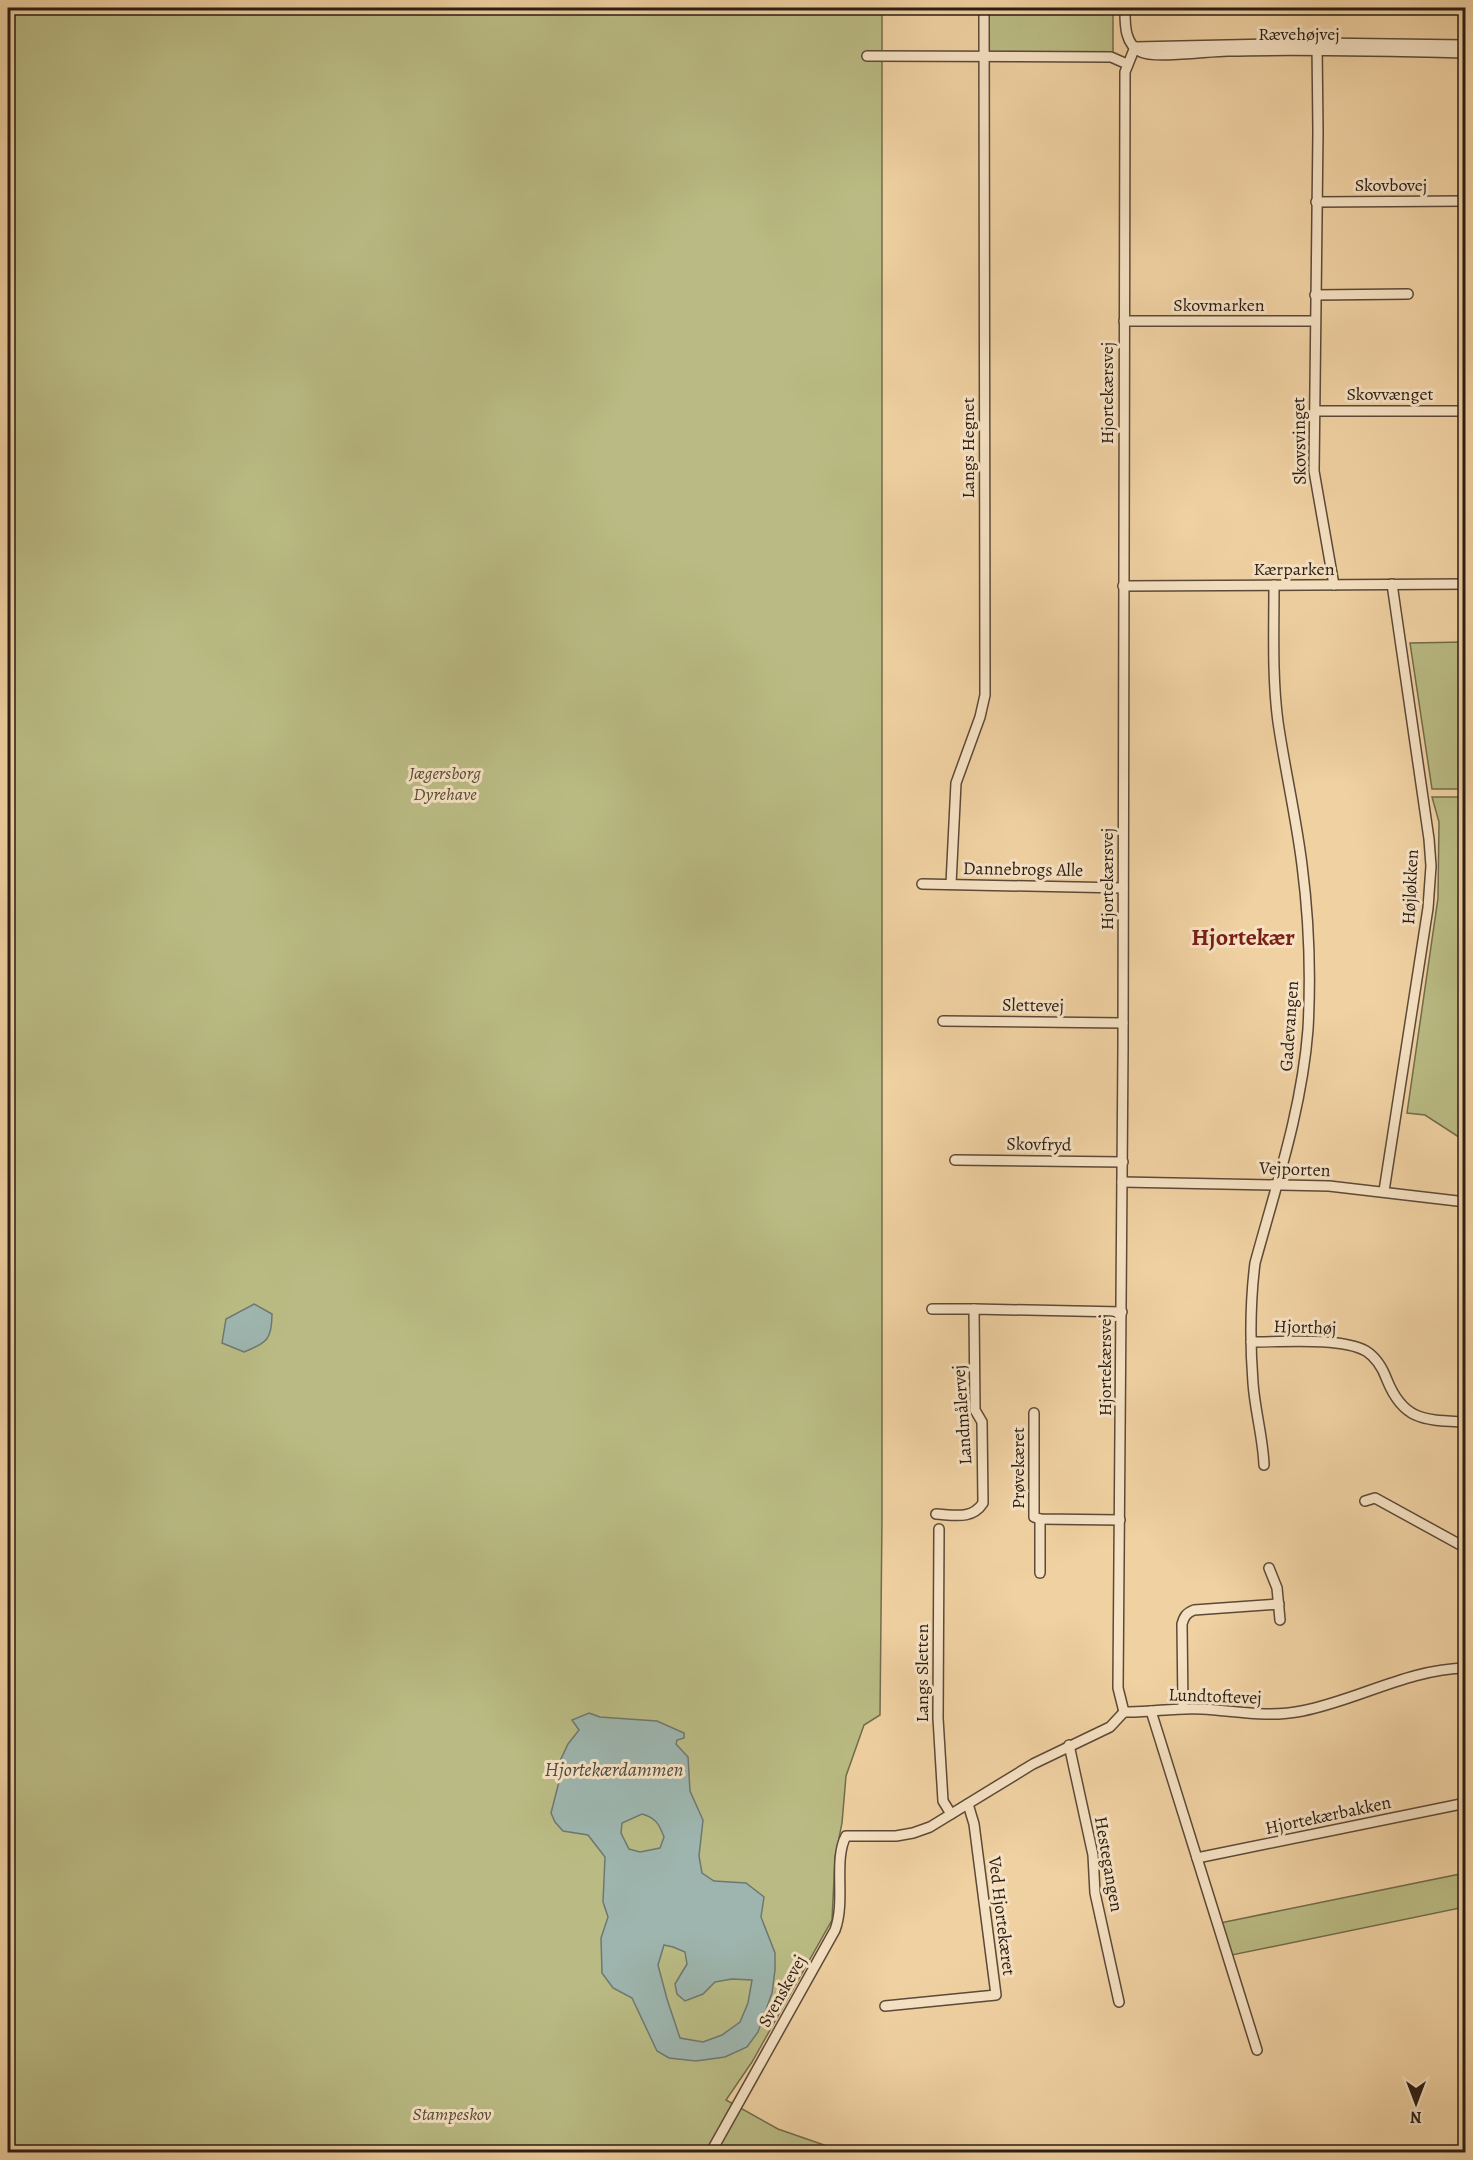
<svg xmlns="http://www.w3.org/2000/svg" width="1473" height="2160" viewBox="0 0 1473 2160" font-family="Alegreya,serif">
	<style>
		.green { fill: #babb84; stroke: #726c4c; stroke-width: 1.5 }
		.water { fill: #9db5ae; stroke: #6f7870; stroke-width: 1.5; fill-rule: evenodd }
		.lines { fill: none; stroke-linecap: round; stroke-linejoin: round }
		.street-casing { stroke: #5c4a37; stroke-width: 12 }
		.street { stroke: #f5e1c3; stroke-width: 9 }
		.labels { text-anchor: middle; stroke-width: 6; stroke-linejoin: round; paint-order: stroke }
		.street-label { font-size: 18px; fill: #2b1d13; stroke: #f5e1c3 }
		.park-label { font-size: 18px; font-style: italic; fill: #564c35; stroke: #f5e1c3 }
		.water-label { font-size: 20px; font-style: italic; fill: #4d4b42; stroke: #f5e1c3 }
		.district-label { font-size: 24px; font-weight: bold; fill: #7a1f14; stroke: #f5e1c3 }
	</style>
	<rect width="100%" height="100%" fill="#f0d1a2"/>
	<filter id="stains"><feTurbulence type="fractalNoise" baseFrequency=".00333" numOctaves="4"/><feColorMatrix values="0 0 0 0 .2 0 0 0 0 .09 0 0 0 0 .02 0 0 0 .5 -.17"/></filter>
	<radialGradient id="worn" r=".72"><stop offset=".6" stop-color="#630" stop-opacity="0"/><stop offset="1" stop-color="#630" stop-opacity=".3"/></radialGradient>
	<g class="green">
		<polygon points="8,8 882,8 882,1519 880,1715 864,1725 846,1776 842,1823 835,1858 832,1920 752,2062 726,2100 778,2129 824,2145 820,2152 8,2152"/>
		<polygon points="988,8 1113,8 1113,61 988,52"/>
		<polygon points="1465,642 1465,789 1432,789 1410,643"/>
		<polygon points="1432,797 1465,797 1465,1141 1425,1115 1407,1113 1438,898 1439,822"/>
		<polygon points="1465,1873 1465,1907 1232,1955 1220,1923"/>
	</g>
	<g class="water">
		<path d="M254,1304L272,1314C272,1339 267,1343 244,1352L222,1343L226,1319Z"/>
		<path d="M589,1713L600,1717L657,1721L684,1733V1738L677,1740L676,1744L688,1757L690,1791L703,1820L699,1856L702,1873L714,1881L746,1883L764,1897L761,1917L775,1953V1970L772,1993L758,2032L747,2047L725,2057L696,2061L669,2058L657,2051L632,1998L613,1988L602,1973L601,1938L608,1917L603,1902L605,1857L588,1835L563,1831L555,1822L551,1813L561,1774L560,1761L568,1744L579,1730L572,1720ZM642,1814C656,1818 659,1824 664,1837L660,1848L640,1852L629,1849L621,1833L622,1823ZM664,1945L673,1947L685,1952L687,1964L675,1984L677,1994L685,2001L703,1994L715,1982L732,1979L752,1980L748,2003L740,2022L722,2035L703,2042L680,2038L667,1999L658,1965Z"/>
	</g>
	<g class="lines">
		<g class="street-casing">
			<g id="street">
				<path d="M1125,8C1125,23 1124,44 1141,52C1155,59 1209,51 1228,51C1307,49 1386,51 1466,53"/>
				<polyline points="1317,43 1318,132 1314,471 1334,585"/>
				<polyline points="1135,47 1317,43 1466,45"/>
				<polyline points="867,56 1111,57 1127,64"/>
				<polyline points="1316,202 1466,201"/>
				<polyline points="1315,295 1408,294"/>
				<polyline points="1124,321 1315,321"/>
				<polyline points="1315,411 1466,411"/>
				<polyline points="1123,586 1466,584"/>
				<polyline points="922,884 1123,888"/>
				<polyline points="951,884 956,783 980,717 985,695 984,8"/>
				<polyline points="943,1021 1123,1023"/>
				<polyline points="955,1160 1123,1162"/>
				<polyline points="1122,1182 1329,1186 1466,1202"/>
				<polyline points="1384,1191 1428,908 1431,866 1429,839 1392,584"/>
				<polyline points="932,1309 974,1309"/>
				<path d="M1251,1342C1281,1342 1341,1337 1366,1351C1377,1358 1383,1369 1387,1380C1404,1422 1426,1420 1466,1422"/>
				<polyline points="1034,1413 1034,1517 1040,1519 1120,1520"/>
				<path d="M1264,1465C1263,1438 1255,1411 1253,1383C1250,1344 1250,1303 1255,1263C1276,1186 1302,1109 1308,1029C1311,974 1309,919 1302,865C1296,817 1285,770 1278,722C1272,677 1274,630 1274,585"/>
				<polyline points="1365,1501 1375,1498 1466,1548"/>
				<path d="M936,1514C954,1515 972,1520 983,1503L982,1422L975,1410L974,1309L1122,1312"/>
				<polyline points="1040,1519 1040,1573"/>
				<polyline points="939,1529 938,1718 943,1801 951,1814"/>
				<polyline points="1269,1568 1277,1588 1280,1620"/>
				<path d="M1183,1708L1182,1624C1184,1617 1186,1613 1194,1610L1279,1604"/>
				<polyline points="1151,1711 1257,2050"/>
				<polyline points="1124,1712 1118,1688 1123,1048 1125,72 1135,47"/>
				<path d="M1124,1712C1150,1713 1176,1707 1202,1709C1236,1711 1268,1718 1302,1711C1358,1700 1408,1669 1466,1668"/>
				<polyline points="1069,1745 1093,1855 1095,1893 1119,2002"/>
				<polyline points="1197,1858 1466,1803"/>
				<polyline points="885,2006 996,1995 974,1824 968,1804"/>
				<path d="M711,2152L835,1930C846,1901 833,1860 846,1836H896L913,1833L930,1827L1033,1764L1110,1727L1124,1712"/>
			</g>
		</g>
		<use href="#street" class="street"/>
	</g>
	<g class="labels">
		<g class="street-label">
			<text x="1299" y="40">Rævehøjvej</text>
			<text x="1391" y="191">Skovbovej</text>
			<text x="1219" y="311">Skovmarken</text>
			<text transform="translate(1107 393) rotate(-90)" y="6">Hjortekærsvej</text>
			<text x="1390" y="400">Skovvænget</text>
			<text transform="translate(1299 441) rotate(-91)" y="6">Skovsvinget</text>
			<text transform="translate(968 448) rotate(-90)" y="6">Langs Hegnet</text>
			<text x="1294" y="575">Kærparken</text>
			<text transform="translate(1023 869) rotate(1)" y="6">Dannebrogs Alle</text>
			<text transform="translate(1107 879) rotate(-90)" y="6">Hjortekærsvej</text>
			<text transform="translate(1410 887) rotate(-87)" y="6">Højløkken</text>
			<text transform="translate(1033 1005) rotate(1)" y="6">Slettevej</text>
			<text transform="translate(1289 1026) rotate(-86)" y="6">Gadevangen</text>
			<text transform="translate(1039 1144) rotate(1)" y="6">Skovfryd</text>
			<text transform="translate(1295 1169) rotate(2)" y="6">Vejporten</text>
			<text transform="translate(1305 1327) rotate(2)" y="6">Hjorthøj</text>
			<text transform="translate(1105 1365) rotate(-90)" y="6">Hjortekærsvej</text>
			<text transform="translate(962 1415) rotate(-94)" y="6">Landmålervej</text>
			<text transform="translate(1018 1468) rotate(-90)" y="6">Prøvekæret</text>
			<text transform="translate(922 1673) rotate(-90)" y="6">Langs Sletten</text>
			<text transform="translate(1215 1696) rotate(2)" y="6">Lundtoftevej</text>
			<text transform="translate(1328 1815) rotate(-12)" y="6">Hjortekærbakken</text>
			<text transform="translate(1109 1864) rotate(80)" y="6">Hestegangen</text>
			<text transform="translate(1002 1916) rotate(83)" y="6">Ved Hjortekæret</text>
			<text transform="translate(782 1991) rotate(-61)" y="6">Svenskevej</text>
		</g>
		<g class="park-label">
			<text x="445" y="779">Jægersborg<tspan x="445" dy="21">Dyrehave</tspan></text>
			<text x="452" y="2120">Stampeskov</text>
		</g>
		<g class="water-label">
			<text x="614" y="1776">Hjortekærdammen</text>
		</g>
		<g class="district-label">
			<text x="1243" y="945">Hjortekær</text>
		</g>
	</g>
	<rect width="1473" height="2160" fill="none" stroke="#f0d1a2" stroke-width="30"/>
	<rect x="9" y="9" width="1455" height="2142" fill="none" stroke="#2b1d13" stroke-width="3"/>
	<rect x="15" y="15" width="1443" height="2130" fill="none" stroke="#2b1d13" stroke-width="1.5"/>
	<g transform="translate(1416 2103) rotate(180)" stroke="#f5e1c3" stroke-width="4.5" paint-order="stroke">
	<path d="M0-4.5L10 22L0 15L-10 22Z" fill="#2b1d13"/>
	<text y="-9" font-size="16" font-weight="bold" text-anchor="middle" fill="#2b1d13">N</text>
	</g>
	<rect width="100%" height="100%" filter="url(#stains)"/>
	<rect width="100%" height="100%" fill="url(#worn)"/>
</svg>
